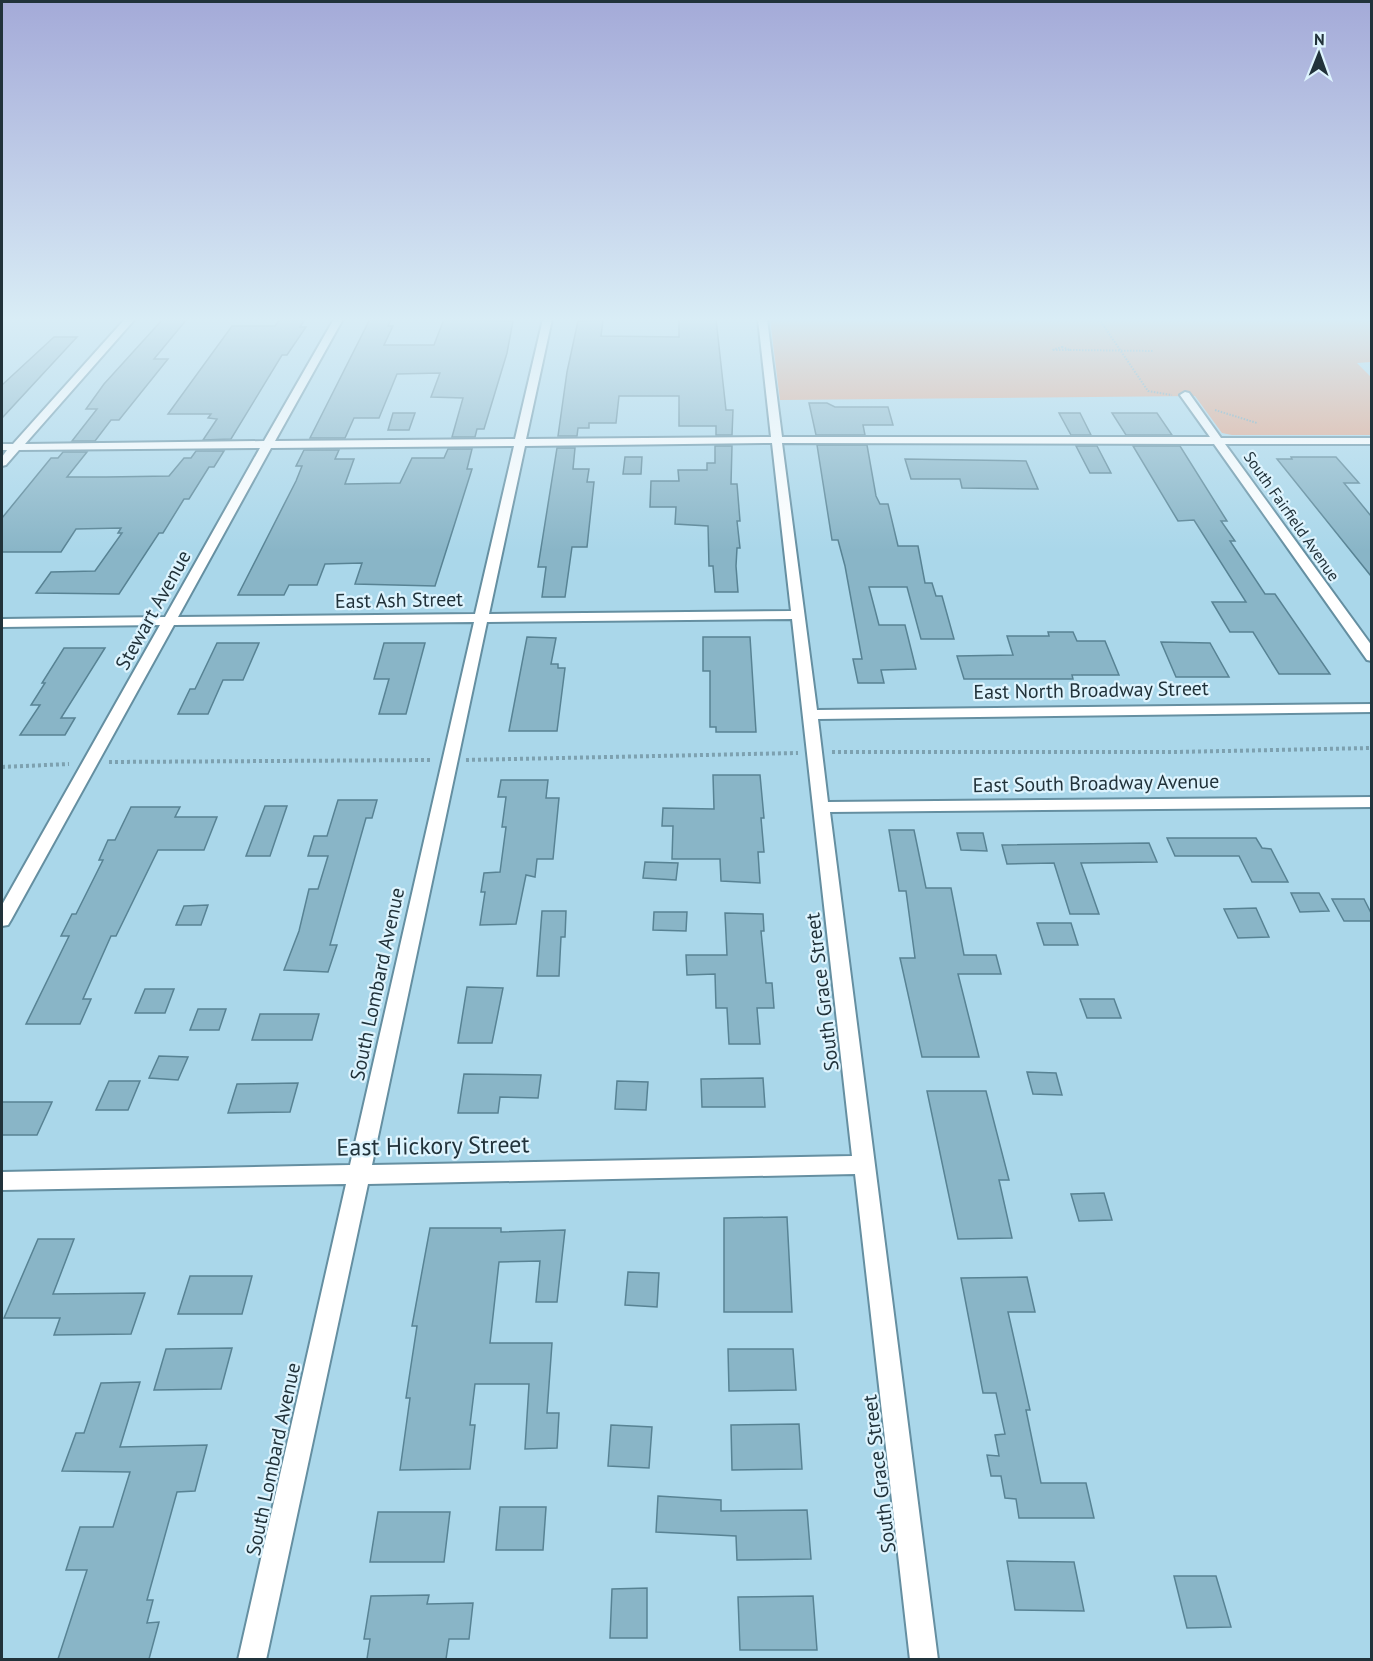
<svg xmlns="http://www.w3.org/2000/svg" width="1373" height="1661" viewBox="0 0 1373 1661" font-family="'PT Sans',sans-serif">
	<style>
		.green { fill: #e3a488 }
		.building { fill: #89b5c7; stroke: #588394; stroke-width: 1.5 }
		.lines { fill: none; stroke-linecap: round; stroke-linejoin: round }
		.minor-casing { stroke: #658fa1; stroke-width: 4 }
		.path-far1 { stroke: #7da1b0; stroke-width: 2; stroke-dasharray: 1.5 1.5; stroke-linecap: butt }
		.path { stroke: #7da1b0; stroke-width: 4; stroke-dasharray: 3 3; stroke-linecap: butt }
		.minor { fill: #fff; fill-rule: evenodd }
		.labels { text-anchor: middle; stroke-width: 4.5; stroke-linejoin: round; paint-order: stroke }
		.far-street-label { font-size: 16px; fill: #21323a; stroke: #def4fe }
		.street-label { font-size: 20px; fill: #21323a; stroke: #def4fe }
		.near-street-label { font-size: 24px; fill: #21323a; stroke: #def4fe }
	</style>
	<rect width="100%" height="100%" fill="#aad7ea"/>
	<polygon class="green" points="770,319 1371,319 1371,362 1357,363 1371,377 1371,435 1232,435 1222,433 1195,396 780,400"/>
	<g class="building">
		<polygon points="163,319 187,319 154,359 168,359 119,420 111,420 95,441 72,441 97,409 86,409 104,384"/>
		<polygon points="280,319 305,319 300,327 306,327 287,355 282,355 231,439 203,440 217,419 208,418 211,414 168,414 232,326 275,326"/>
		<polygon points="370,319 391,319 388,326 393,326 384,345 434,345 444,319 513,321 507,353 484,429 477,429 475,437 452,437 463,398 431,397 440,373 397,374 379,418 354,418 345,438 310,438"/>
		<polygon points="679,319 716,319 726,410 733,410 732,435 716,435 716,426 679,426 679,396 619,396 616,423 589,423 589,428 578,428 577,436 558,436 567,372 578,321 603,320 601,336 679,337"/>
		<polygon points="54,337 77,337 2,418 2,385"/>
		<polygon points="809,403 827,403 835,407 888,407 893,425 863,425 865,435 816,435"/>
		<polygon points="393,413 415,413 409,430 388,430"/>
		<polygon points="1059,413 1080,413 1091,435 1071,435"/>
		<polygon points="1112,413 1157,413 1172,435 1126,435"/>
		<polygon points="817,445 867,445 876,496 880,504 888,504 898,546 918,546 925,583 932,583 936,596 942,596 954,639 921,639 907,587 869,587 879,625 905,625 916,669 881,670 884,683 858,683 853,659 862,659 845,566 838,540 832,540"/>
		<polygon points="715,446 732,446 731,484 737,484 740,521 737,521 740,548 737,548 736,566 738,592 715,592 713,566 709,566 708,526 675,524 676,507 650,507 651,481 679,481 678,470 707,470 707,463 715,463"/>
		<polygon points="1076,446 1097,446 1111,473 1090,473"/>
		<polygon points="1133,446 1180,446 1227,521 1221,521 1235,541 1230,541 1265,594 1275,594 1330,674 1279,674 1253,632 1230,632 1212,602 1246,602 1194,520 1178,521"/>
		<polygon points="557,448 575,448 573,469 589,469 587,482 594,482 587,547 572,547 565,597 542,597 546,567 538,567"/>
		<polygon points="448,449 472,449 467,469 472,469 435,586 355,584 362,563 325,564 317,585 289,585 284,595 238,595 296,481 302,466 296,466 304,450 339,450 335,459 354,459 345,484 400,483 412,458 444,458"/>
		<polygon points="196,451 224,451 214,467 209,467 189,499 184,499 163,533 159,533 119,594 36,593 51,572 95,571 122,533 118,533 121,528 76,529 61,552 2,552 2,518 51,458 58,458 63,452 87,452 67,477 106,477 169,476 184,458 191,458"/>
		<polygon points="625,457 642,457 641,474 623,474"/>
		<polygon points="1291,457 1336,457 1359,483 1344,483 1371,516 1371,576 1277,459 1292,459"/>
		<polygon points="905,459 1026,461 1038,489 962,488 960,479 911,479"/>
		<polygon points="1048,632 1073,632 1077,641 1105,641 1119,675 1072,675 1073,679 964,679 957,656 1013,655 1007,636 1049,636"/>
		<polygon points="527,637 556,638 551,664 558,664 558,668 565,668 557,731 509,731"/>
		<polygon points="703,637 750,637 756,732 716,732 716,727 710,727 710,671 703,671"/>
		<polygon points="1161,642 1210,643 1229,677 1176,677"/>
		<polygon points="217,643 259,643 243,680 223,680 208,714 178,714 190,689 195,689"/>
		<polygon points="384,643 425,643 406,714 379,714 389,679 374,679"/>
		<polygon points="64,648 105,648 61,718 75,718 65,735 20,735 40,705 31,705 45,683 42,683"/>
		<polygon points="713,775 760,775 764,818 761,818 764,852 758,852 760,883 721,881 720,859 672,859 673,826 662,826 663,808 714,809"/>
		<polygon points="501,780 548,780 546,798 559,798 553,859 537,859 535,877 526,875 516,924 480,925 485,892 481,892 484,873 500,872 506,827 502,827 506,797 498,797"/>
		<polygon points="338,800 377,800 372,818 366,818 330,945 337,945 328,972 284,970 299,931 309,889 318,889 328,856 308,856 314,836 327,836"/>
		<polygon points="265,806 287,806 270,856 246,856"/>
		<polygon points="131,807 180,807 175,817 217,817 204,850 158,850 116,936 111,936 83,999 91,999 80,1024 26,1024 69,936 61,936 72,914 76,914 103,860 99,860 108,840 115,840"/>
		<polygon points="889,830 914,830 926,888 951,888 964,955 996,955 1001,974 958,974 979,1057 922,1057 900,958 915,958 906,891 899,891"/>
		<polygon points="957,833 983,833 987,851 961,850"/>
		<polygon points="1167,838 1256,838 1262,848 1271,849 1288,882 1252,882 1239,856 1175,856"/>
		<polygon points="1149,843 1157,862 1081,863 1099,914 1070,914 1054,863 1007,864 1002,845"/>
		<polygon points="645,862 678,863 676,880 643,878"/>
		<polygon points="1291,893 1319,893 1329,911 1300,912"/>
		<polygon points="1332,899 1364,899 1371,913 1371,921 1344,921"/>
		<polygon points="208,905 201,925 176,925 184,906"/>
		<polygon points="1256,908 1269,937 1238,938 1224,909"/>
		<polygon points="542,911 566,911 565,937 561,937 559,976 537,976"/>
		<polygon points="654,912 687,912 686,931 653,930"/>
		<polygon points="725,913 763,914 764,931 761,931 766,983 772,983 774,1008 757,1008 760,1044 729,1044 727,1008 716,1008 715,974 687,975 686,955 727,955"/>
		<polygon points="1037,923 1071,923 1078,945 1044,945"/>
		<polygon points="467,987 503,988 492,1043 458,1043"/>
		<polygon points="145,989 174,989 165,1013 135,1013"/>
		<polygon points="1080,999 1114,999 1121,1018 1087,1018"/>
		<polygon points="198,1009 226,1009 219,1030 190,1030"/>
		<polygon points="260,1014 319,1014 312,1040 252,1040"/>
		<polygon points="159,1056 188,1057 178,1080 149,1078"/>
		<polygon points="1027,1072 1056,1073 1062,1095 1033,1094"/>
		<polygon points="464,1074 541,1075 538,1098 500,1097 498,1113 458,1113"/>
		<polygon points="763,1078 765,1107 702,1107 701,1079"/>
		<polygon points="109,1081 140,1081 128,1110 96,1110"/>
		<polygon points="617,1081 648,1082 646,1110 615,1109"/>
		<polygon points="298,1083 290,1112 228,1113 237,1084"/>
		<polygon points="927,1091 986,1091 1009,1180 999,1180 1012,1238 958,1239"/>
		<polygon points="2,1102 52,1102 37,1135 2,1135"/>
		<polygon points="1104,1193 1112,1220 1079,1221 1071,1194"/>
		<polygon points="787,1217 792,1312 724,1312 724,1218"/>
		<polygon points="430,1228 501,1228 501,1232 565,1230 557,1302 536,1302 540,1261 499,1262 490,1343 552,1343 547,1413 559,1413 557,1448 525,1449 529,1384 475,1384 470,1425 475,1425 470,1469 400,1470 410,1398 406,1398 417,1326 412,1326"/>
		<polygon points="38,1239 74,1239 53,1294 145,1293 131,1334 54,1335 60,1318 4,1318"/>
		<polygon points="628,1272 659,1273 657,1307 625,1305"/>
		<polygon points="190,1276 252,1276 242,1314 178,1314"/>
		<polygon points="1027,1277 1035,1312 1008,1312 1030,1410 1026,1410 1041,1483 1086,1483 1094,1518 1019,1518 1016,1499 1005,1498 1001,1476 991,1476 987,1455 999,1456 995,1435 1005,1434 996,1393 983,1393 961,1278"/>
		<polygon points="232,1348 221,1389 154,1390 166,1349"/>
		<polygon points="728,1349 793,1349 796,1390 729,1391"/>
		<polygon points="140,1382 120,1447 207,1445 195,1491 177,1492 147,1600 153,1600 147,1623 159,1622 149,1659 58,1659 87,1570 66,1570 80,1527 113,1527 130,1472 62,1471 76,1433 84,1433 101,1383"/>
		<polygon points="799,1424 802,1469 732,1470 731,1425"/>
		<polygon points="611,1425 652,1427 649,1468 608,1466"/>
		<polygon points="658,1496 721,1500 721,1511 807,1510 811,1559 737,1560 736,1536 656,1532"/>
		<polygon points="500,1507 546,1507 543,1550 496,1550"/>
		<polygon points="378,1512 450,1512 444,1562 370,1562"/>
		<polygon points="1007,1561 1074,1562 1084,1611 1015,1610"/>
		<polygon points="1174,1576 1216,1576 1231,1627 1187,1628"/>
		<polygon points="647,1588 647,1638 610,1638 612,1589"/>
		<polygon points="429,1595 427,1604 473,1603 469,1639 449,1639 446,1659 367,1659 370,1639 364,1639 371,1596"/>
		<polygon points="813,1596 817,1650 740,1650 738,1597"/>
	</g>
	<g class="lines">
		<g class="minor-casing">
			<path id="minor" d="M125,319H135L25,444L264,441L334,319H343L275,441L515,439L543,319H552L526,439L771,437L758,319H767L782,437H1210L1180,395L1185,392L1189,393L1221,438H1372V444H1225L1372,646V661L1367,660L1214,444L782,443L817,710L1372,704V712L818,719L828,802L1372,797V807L830,812L938,1660H910L855,1174L368,1184L266,1660H238L346,1184L2,1190V1172L350,1165L474,622L174,625L11,920L8,925L2,926V905L160,625L2,627V619L165,617L260,448L19,450L6,465L2,466V457L7,450H2V444H13ZM772,443L791,611L489,614L525,446ZM514,446L475,614L178,617L271,448ZM792,619L852,1156L372,1165L487,622Z"/>
		</g>
		<g class="path-far1">
			<polyline points="1099,319 1148,391 1172,395"/>
			<polygon points="1062,347 1070,350 1052,350"/>
			<polyline points="1070,350 1154,351"/>
			<polyline points="1215,410 1257,423"/>
		</g>
		<g class="path">
			<polyline points="832,752 1176,752 1372,748"/>
			<polyline points="466,760 798,753"/>
			<polyline points="109,762 432,760"/>
			<polyline points="2,767 69,764"/>
		</g>
		<use href="#minor" class="minor"/>
	</g>
	<linearGradient id="sky" x2="0" y2="1"><stop stop-color="#a4aad8"/><stop offset="0.58" stop-color="#d9edf6"/><stop offset="1" stop-color="#d9edf6" stop-opacity="0"/></linearGradient>
	<rect width="1373" height="551" fill="url(#sky)"/>
	<g class="labels">
		<g class="far-street-label">
			<text transform="translate(1292 516) rotate(55)" y="6">South Fairfield Avenue</text>
		</g>
		<g class="street-label">
			<text transform="translate(399 600) rotate(-1)" y="7">East Ash Street</text>
			<text transform="translate(153 610) rotate(-61)" y="7">Stewart Avenue</text>
			<text transform="translate(1091 690) rotate(-1)" y="7">East North Broadway Street</text>
			<text transform="translate(1096 783) rotate(-1)" y="7">East South Broadway Avenue</text>
			<text transform="translate(377 984) rotate(-78)" y="7">South Lombard Avenue</text>
			<text transform="translate(822 992) rotate(-97)" y="7">South Grace Street</text>
			<text transform="translate(273 1459) rotate(-78)" y="7">South Lombard Avenue</text>
			<text transform="translate(879 1474) rotate(-97)" y="7">South Grace Street</text>
		</g>
		<g class="near-street-label">
			<text transform="translate(433 1146) rotate(-1)" y="8">East Hickory Street</text>
		</g>
	</g>
	<rect width="1373" height="1661" fill="none" stroke="#21323a" stroke-width="6"/>
	<g transform="translate(1319 54) rotate(1)" stroke="#def4fe" stroke-width="4.5" paint-order="stroke">
	<path d="M0-4.5L10 22L0 15L-10 22Z" fill="#21323a"/>
	<text y="-9" font-size="16" font-weight="bold" text-anchor="middle" fill="#21323a">N</text>
	</g>
</svg>
